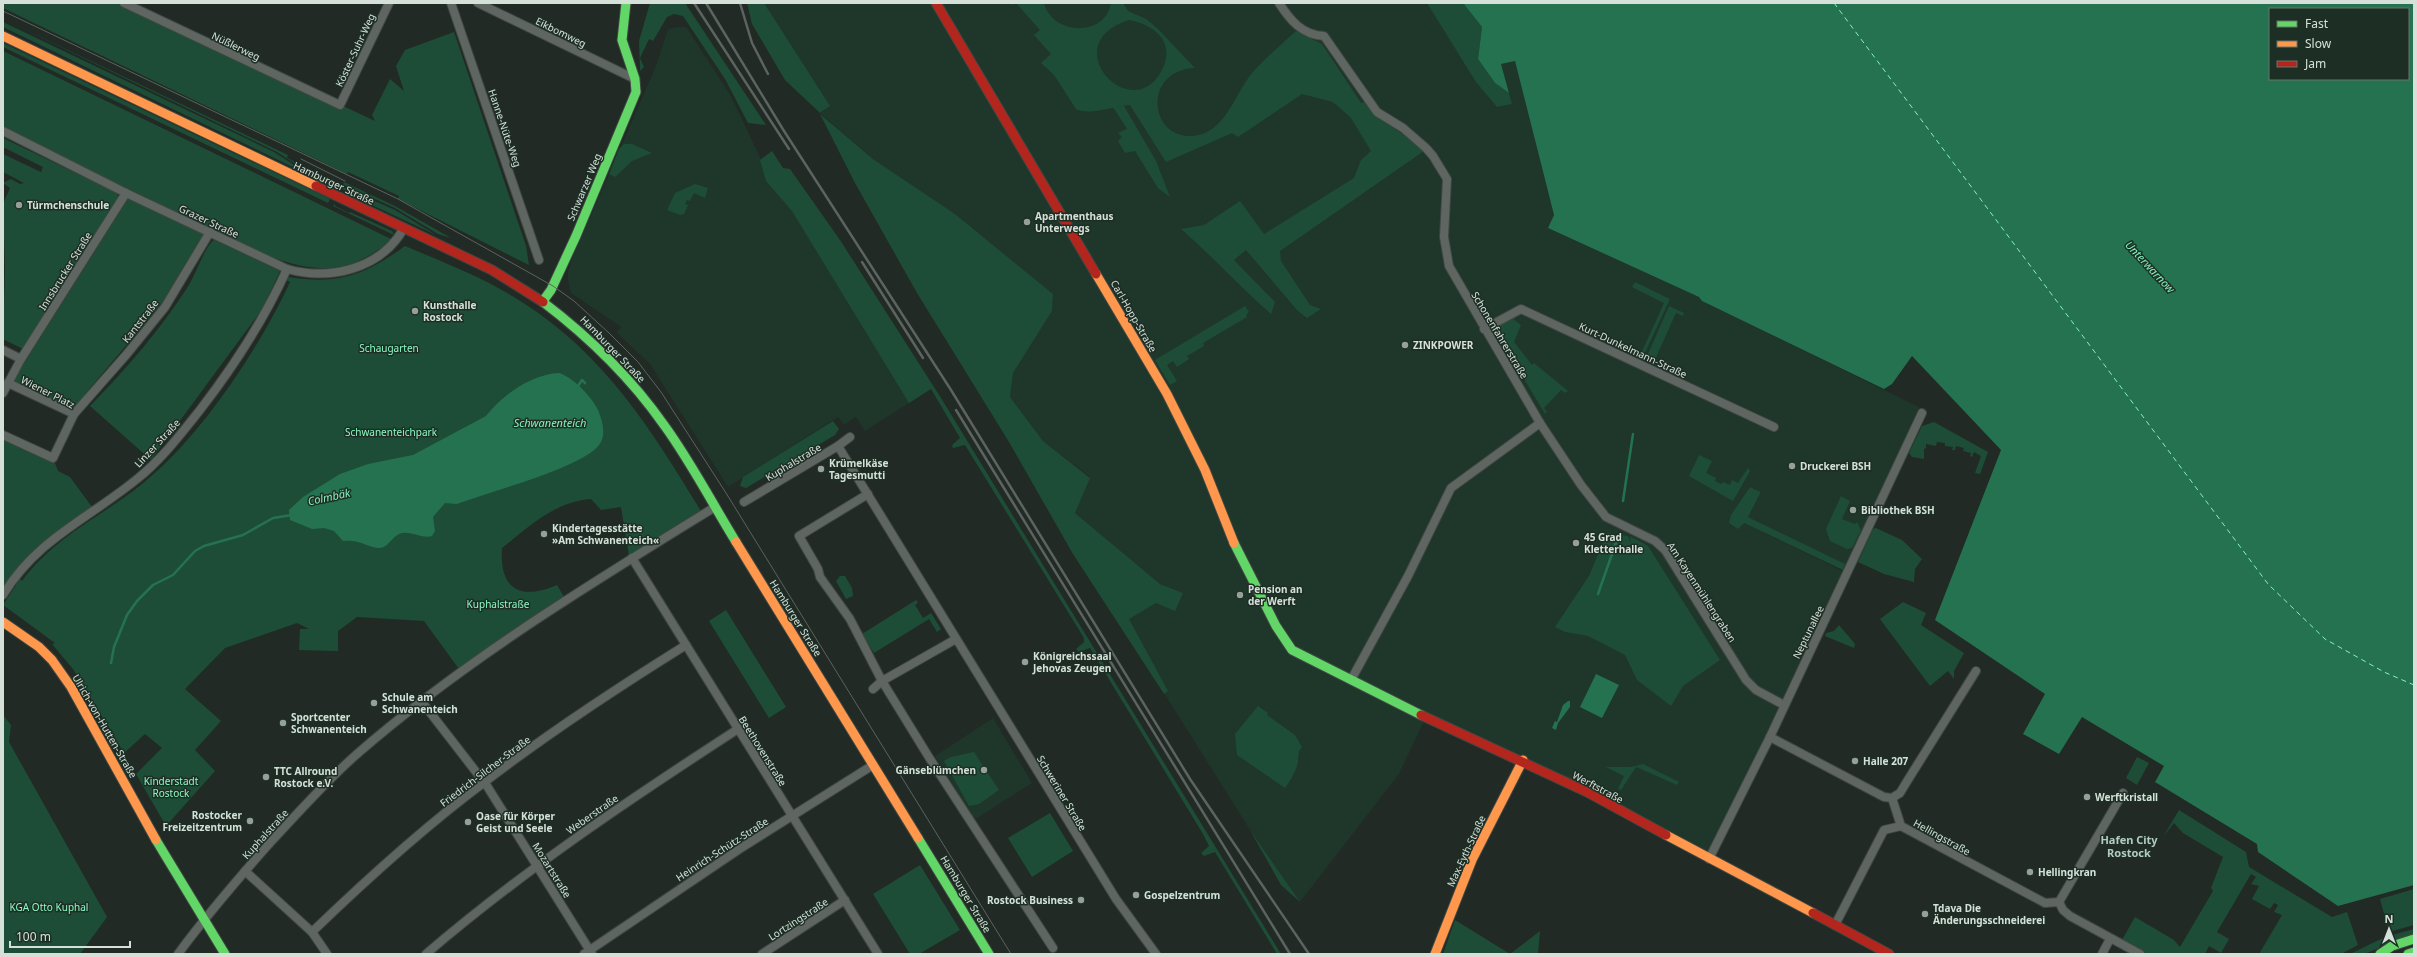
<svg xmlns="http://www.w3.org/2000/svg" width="2417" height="957" viewBox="0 0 2417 957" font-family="'Noto Sans',sans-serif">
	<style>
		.built { fill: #1f362a }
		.green { fill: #1e4d37; fill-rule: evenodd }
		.water { fill: #257250; fill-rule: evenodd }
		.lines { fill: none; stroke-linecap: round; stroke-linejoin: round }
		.stream { stroke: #257250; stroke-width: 2.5 }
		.ferry { stroke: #84f3bc; stroke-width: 1; stroke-dasharray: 5 4; stroke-linecap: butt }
		.street-casing { stroke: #3f4742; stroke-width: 10 }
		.fast-casing { stroke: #3f4742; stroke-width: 11 }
		.slow-casing { stroke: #3f4742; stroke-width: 11 }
		.jam-casing { stroke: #3f4742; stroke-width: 11 }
		.street { stroke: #5f6662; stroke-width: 8 }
		.fast { stroke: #63d668; stroke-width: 9 }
		.slow { stroke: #ff974d; stroke-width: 9 }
		.jam { stroke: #b3261e; stroke-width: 9 }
		.tram { stroke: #5c6360; stroke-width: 1 }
		.rail { stroke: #5c6360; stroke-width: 2.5 }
		.poi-dot { fill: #96a09a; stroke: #1d2e25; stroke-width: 1.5 }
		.labels { text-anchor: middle; stroke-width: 3; stroke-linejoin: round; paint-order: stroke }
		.street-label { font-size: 10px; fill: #d5e0d9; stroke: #1d2e25 }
		.poi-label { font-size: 10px; font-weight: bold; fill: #d5e0d9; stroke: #1d2e25; text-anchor: start }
		.park-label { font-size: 10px; fill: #8bfac3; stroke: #1d2e25 }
		.water-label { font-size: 11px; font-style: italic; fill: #84f3bc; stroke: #1d2e25 }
		.neighbourhood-label { font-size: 11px; font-weight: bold; fill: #b6cbbf; stroke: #1d2e25 }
	</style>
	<rect width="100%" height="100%" fill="#212a25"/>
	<g class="built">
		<polygon points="759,3 1429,3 1497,107 1512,104 1501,64 1515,60 1554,215 1548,228 1699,297 1702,301 1919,407 1922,413 1850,567 1748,517 1761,492 1750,487 1741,502 1744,523 1847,573 1709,859 1426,717 1399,774 1300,902 1250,830 1120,623 1156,603 1183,593 1160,584 1075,513 1090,477 1043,441 1010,397 1013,373 1052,311 1053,294 955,214 873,159 819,112"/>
		<polygon points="678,27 686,27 689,31 731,96 770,178 810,232 914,400 865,431 856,417 844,425 838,417 728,487 650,364 617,333 621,327 571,293 568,280 568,272 572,259 656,66 668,29"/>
		<polygon points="993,718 1032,783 974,820 935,756"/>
	</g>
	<g class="green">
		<polygon points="3,3 124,3 375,121 372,115 390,79 404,91 396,66 405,50 454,32 526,246 529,265 398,199 399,196 348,172 347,174 3,8"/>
		<polygon points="650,3 685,3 766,125 748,123 725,79 683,16 674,14 667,17 653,41 649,39 640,58 644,67 640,71 639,41"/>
		<polygon points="747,3 764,3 830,106 819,113 873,159 955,214 1053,294 1052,311 1013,373 1010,397 1043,441 1090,478 1075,513 1160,584 1183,593 1175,611 1156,603 1129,619 1168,691 1164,694 1073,554 1009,442 917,293 855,183 819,112 785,80 752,24"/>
		<path d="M1011,3H1044C1052,35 1105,38 1111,3H1123L1128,11L1146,19L1157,28L1195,68C1144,70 1148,135 1189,136C1224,137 1234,95 1252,73C1265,58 1281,45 1296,31L1322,44L1361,103L1365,102C1381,122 1405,134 1424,151L1280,251L1281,261L1310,305L1321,309L1307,318L1297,310L1246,250L1234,260L1275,302L1271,314C1239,286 1212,256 1181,229L1204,225L1240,201L1264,234L1354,178L1361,160L1371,151L1351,118L1333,102L1302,94L1238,137L1232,133L1166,162L1130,105C1114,106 1091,116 1076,109L1054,75L1041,63L1051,54L1034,35L1040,30L1016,3L1012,5ZM1129,20C1155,25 1176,42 1162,70C1132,128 1053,44 1129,20Z"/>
		<polygon points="1427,3 1463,3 1482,27 1478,59 1495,83 1509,93 1512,104 1497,107 1476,82"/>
		<polygon points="3,19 288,155 287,158 299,164 300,167 277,152"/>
		<polygon points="3,22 274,152 299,168 337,184 336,188 3,27"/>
		<polygon points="3,43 330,199 328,203 3,47"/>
		<path d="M3,51L391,239C373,257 345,270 320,268C278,266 239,241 202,224C135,192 68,160 3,126Z"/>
		<polygon points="1124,106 1156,161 1170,197 1158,188 1135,151 1125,153 1118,141 1122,137 1118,133 1127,129 1113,107"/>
		<polygon points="3,138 117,193 118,197 23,349 3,339 5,269 3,204 10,188 3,183 11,179 20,184 24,183 3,172 3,154 41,172 43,167 3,147"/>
		<polygon points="624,144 632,144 652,153 632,161 615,177 609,174 619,149"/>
		<polygon points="772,151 783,168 790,169 840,240 941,398 1281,954 1277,954 1215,852 1204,856 1201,853 1209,846 1203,834 1090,648 1079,652 1076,649 1084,642 1084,638 965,445 953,448 952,445 960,438 931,389 909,403 792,211 766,181 760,160"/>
		<polygon points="344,182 395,206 451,238 438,234 395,208 343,185"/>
		<polygon points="695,184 708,188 705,198 694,193 690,201 687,200 685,204 688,205 684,214 680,215 667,210 675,193"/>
		<polygon points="343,187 395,210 436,235 359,199 359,197 342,189"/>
		<polygon points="128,199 208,236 199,241 162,303 85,394 89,396 74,414 11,384"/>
		<polygon points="335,204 335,206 349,213 350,212 392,231 394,235 333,206"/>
		<path d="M214,240L280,271L263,308L151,460L90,406C126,369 161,329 189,285C195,275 206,245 214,240Z"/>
		<path d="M405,246C445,263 485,278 522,302C606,356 650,428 701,511L629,556L621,507L601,510L591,499C554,502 530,526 502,548C499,589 520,601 557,585L564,597L459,669L424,621L357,617L338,631V651L299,650L300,629H309L297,623L225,648L185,689L221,721L195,750L215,771L166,826L136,774L162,748L145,734L124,753L73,669L52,644L55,643L3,605L20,579L22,581C54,537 101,517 142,484C200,438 259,349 290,282L286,280L289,277C339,285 365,275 405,246Z"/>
		<polygon points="1635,282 1670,299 1642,359 1639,358 1664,303 1632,287"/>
		<polygon points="1245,306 1249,312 1246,315 1247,317 1203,343 1204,346 1187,356 1189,359 1177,367 1173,361 1167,365 1177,381 1170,385 1155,360"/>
		<polygon points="1669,306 1684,313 1683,316 1676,313 1653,364 1645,361"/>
		<polygon points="1511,317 1521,325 1514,342 1532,365 1534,363 1568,391 1565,393 1561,390 1544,408 1547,412 1545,414 1495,330"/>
		<polygon points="833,421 839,429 835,435 746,488 740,486 743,477"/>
		<polygon points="1934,422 1988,452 1980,474 1975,473 1981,456 1974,452 1972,457 1970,456 1971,453 1963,451 1964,448 1956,446 1955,450 1952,450 1953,447 1945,446 1945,443 1937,442 1936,446 1926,444 1926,448 1924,449 1924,459 1912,457 1909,453 1922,426"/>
		<path d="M3,435L53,458L58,471L70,477L92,507C54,533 31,554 3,591Z"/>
		<polygon points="1699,455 1712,461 1706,473 1716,478 1715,481 1721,484 1723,482 1730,485 1732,480 1738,483 1748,468 1750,471 1733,501 1689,476"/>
		<polygon points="1750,487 1761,492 1748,517 1845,564 1843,570 1744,523 1738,529 1729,523 1731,515"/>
		<polygon points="1841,496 1850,501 1842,519 1855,524 1857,522 1861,530 1852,548 1847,549 1830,541 1826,529"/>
		<polygon points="1876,528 1902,540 1922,559 1915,569 1914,582 1884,574 1858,562 1873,529"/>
		<polygon points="1607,533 1628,536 1631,543 1630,536 1648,546 1720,660 1683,686 1671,706 1637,680 1625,655 1588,636 1565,632 1555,627 1589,576"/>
		<polygon points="840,576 845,576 852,588 853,596 846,599 836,581"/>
		<polygon points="916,600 918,603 915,605 923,618 931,613 941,629 937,632 929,619 874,653 862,634"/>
		<polygon points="1903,602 1926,613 1921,625 1964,653 1954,671 1954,679 1948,671 1930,686 1880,619"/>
		<polygon points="726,610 786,707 769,718 709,621"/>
		<polygon points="1839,625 1855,644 1854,648 1825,636 1826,633 1834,631"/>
		<path d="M1258,706L1268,713L1267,715L1295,735L1302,747C1297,753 1299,755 1298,762C1296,771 1291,780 1285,788L1237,755L1235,734Z"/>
		<polygon points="3,715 11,725 9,742 107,917 80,954 3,954"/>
		<polygon points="974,752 999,790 979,804 969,806 944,761 951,757"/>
		<polygon points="2137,757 2149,763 2137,785 2126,778"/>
		<polygon points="1643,764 1679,782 1677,785 1636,767 1621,790 1618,789 1624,776 1606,767 1631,767"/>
		<polygon points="2179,810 2246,852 2249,867 2332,917 2347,912 2358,945 2341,954 2259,954 2282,915 2274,912 2278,905 2274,903 2270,909 2252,899 2259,886 2251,884 2256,877 2251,874 2217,932 2229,939 2221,953 2209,946 2205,954 2146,954 2122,940 2135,917 2174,940 2180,947 2213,891 2211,888 2223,857 2183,833 2174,823 2163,837"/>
		<polygon points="1050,813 1073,851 1032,877 1008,838"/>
		<polygon points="1250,830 1300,902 1281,885"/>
		<polygon points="920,865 960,930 919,954 910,954 873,894"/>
		<polygon points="2414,889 2414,925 2389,932 2380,899"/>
		<polygon points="1455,920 1510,954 1443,954"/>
		<polygon points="2414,929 2414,934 2364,954 2350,954 2385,937"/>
		<polygon points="1540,931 1538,954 1510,954"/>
	</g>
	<g class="water">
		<path d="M1463,3H2414V885L2338,906L2258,852L2257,844L2155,782L2164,766L2082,717L2059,754L2023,734L2045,694L1935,620L2001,450L1912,356L1892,384L1884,389L1702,301L1699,297L1548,228L1554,215L1515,61L1501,64L1509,93L1495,83L1478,59L1482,27ZM2270,9H2408V79H2270Z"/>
		<path d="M559,373C574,378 591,396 598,410C602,420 607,435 599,445C582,468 488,492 457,504L445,503L433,517L435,531L432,536C423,539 412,531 402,533C392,535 389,548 379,548C366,547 360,539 343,541L334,531L324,528L312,529L290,520L289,510L303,497L340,474L368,464L413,455L486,416C502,395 532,374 559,373Z"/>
		<polygon points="1596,674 1619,685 1602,718 1580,707"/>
		<polygon points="1568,701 1570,701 1570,707 1558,723 1556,730 1552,728 1555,721 1557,722 1563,705"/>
	</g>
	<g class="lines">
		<g class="stream">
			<polyline points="576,389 582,380 585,383"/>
			<polyline points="1623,501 1633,434"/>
			<polyline points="1598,594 1618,537"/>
			<polyline points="111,663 114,647 127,615 137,601 153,585 173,575 195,551 204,546 243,535 273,518 292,515"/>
			<polyline points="3,748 3,747"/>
		</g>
		<polyline class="ferry" points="1834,3 2268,584 2325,639 2384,672 2414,685"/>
		<g class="street-casing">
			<g id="street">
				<polyline points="124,3 340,105 389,3"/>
				<polyline points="451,3 539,260"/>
				<polyline points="478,3 635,79"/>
				<path d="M1279,3C1290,20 1302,35 1324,36L1377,112L1403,128L1426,148L1433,156L1447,179L1444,237L1449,266L1540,423L1581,485L1606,517L1655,541L1665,550L1746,680L1756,690L1784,705"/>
				<path d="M3,131L126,193L287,269C330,281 381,269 404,228"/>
				<polyline points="1484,329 1521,309 1774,427"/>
				<polyline points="3,350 21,359"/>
				<polyline points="3,393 21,359 126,193"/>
				<polyline points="74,414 126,355 165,307 210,232"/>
				<polyline points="3,435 53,458 74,414 8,383"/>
				<polyline points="838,446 1116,899 1156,954"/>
				<polyline points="868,494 799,536 818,569 820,577 850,619 882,681 930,759 1053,948"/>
				<polyline points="744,502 838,446 850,437"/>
				<polyline points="632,558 878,954"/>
				<path d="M3,595C37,539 88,519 137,479C161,460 180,435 200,410C234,366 264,320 287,269"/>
				<polyline points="1351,680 1408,576 1451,488 1540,423"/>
				<polyline points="873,689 882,681 956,639"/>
				<polyline points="422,702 487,786 592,954"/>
				<polyline points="1770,737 1884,797 1892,798"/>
				<polyline points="1892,798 1901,826 2045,903 2059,902"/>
				<polyline points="1892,798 1900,793 1906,783 1976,671"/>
				<polyline points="1709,859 1770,737 1922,413"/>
				<polyline points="245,871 312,932 327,954"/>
				<polyline points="2059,902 2123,793"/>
				<polyline points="2059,902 2063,910 2070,916 2140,954"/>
				<polyline points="1835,925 1884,830 1901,826"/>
				<path d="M312,932C367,879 424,827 486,781C550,732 617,688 686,645"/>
				<path d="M178,954C206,916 237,880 268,845C297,814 325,782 357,754C466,659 592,583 715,507"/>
				<path d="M426,954C524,870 630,799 738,729"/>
				<polyline points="584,954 741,848 873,765"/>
				<polyline points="762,954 845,900"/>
				<polyline points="2102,954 2110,939"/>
			</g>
		</g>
		<g class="fast-casing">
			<g id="fast">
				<polyline points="543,301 551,290 576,236 636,92 635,79 622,40 626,3"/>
				<path d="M543,302C589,337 631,378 664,425C691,462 712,503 736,542"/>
				<polyline points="1234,543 1276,626 1292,650 1421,715"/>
				<polyline points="918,838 989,954"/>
				<polyline points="156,840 225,954"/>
				<polyline points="2380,954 2392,946 2414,939"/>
				<polyline points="2408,954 2414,952"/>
			</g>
		</g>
		<g class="slow-casing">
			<g id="slow">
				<polyline points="3,36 316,186"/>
				<polyline points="1096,274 1167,394 1205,470 1234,543"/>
				<polyline points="736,542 918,838"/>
				<polyline points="3,622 39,647 52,660 71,687 156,840"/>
				<polyline points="1666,835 1813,913"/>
				<polyline points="1435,954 1472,860 1523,760"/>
			</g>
		</g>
		<g class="jam-casing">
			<g id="jam">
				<polyline points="936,3 1096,274"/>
				<polyline points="316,186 492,270 543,302"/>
				<polyline points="1421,715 1587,792 1666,835"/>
				<polyline points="1813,913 1889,954"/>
			</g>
		</g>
		<use href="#street" class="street"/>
		<use href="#fast" class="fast"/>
		<use href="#slow" class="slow"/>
		<use href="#jam" class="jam"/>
		<g class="tram">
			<polyline points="3,11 398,199 553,286 574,301 609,333 638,362 661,392 726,493 1011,954"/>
			<polyline points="301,159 345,181"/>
		</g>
		<g class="rail">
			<polyline points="694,3 789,149"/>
			<polyline points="706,3 784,131 951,390 1190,779 1309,954"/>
			<polyline points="740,3 752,43 768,74"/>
			<polyline points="862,262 923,358"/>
			<polyline points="956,410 1290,954"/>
		</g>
	</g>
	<g class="poi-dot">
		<circle cx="19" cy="205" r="4"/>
		<circle cx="1027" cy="222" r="4"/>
		<circle cx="415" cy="311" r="4"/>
		<circle cx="1405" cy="345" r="4"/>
		<circle cx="1792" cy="466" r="4"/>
		<circle cx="821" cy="469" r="4"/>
		<circle cx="1853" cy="510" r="4"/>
		<circle cx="544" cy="534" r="4"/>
		<circle cx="1576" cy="543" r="4"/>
		<circle cx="1240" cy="595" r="4"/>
		<circle cx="1025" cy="662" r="4"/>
		<circle cx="374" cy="703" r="4"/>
		<circle cx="283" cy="723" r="4"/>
		<circle cx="1855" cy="761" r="4"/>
		<circle cx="984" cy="770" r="4"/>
		<circle cx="266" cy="777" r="4"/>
		<circle cx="2087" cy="797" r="4"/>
		<circle cx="250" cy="821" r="4"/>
		<circle cx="468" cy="822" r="4"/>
		<circle cx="2030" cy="872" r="4"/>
		<circle cx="1136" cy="895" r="4"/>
		<circle cx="1081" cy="900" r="4"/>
		<circle cx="1925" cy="914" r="4"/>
	</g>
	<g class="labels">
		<g class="street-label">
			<text transform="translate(561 32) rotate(26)" y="4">Eikbomweg</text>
			<text transform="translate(236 46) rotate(26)" y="4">Nüßlerweg</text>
			<text transform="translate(355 50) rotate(-65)" y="4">Köster-Suhr-Weg</text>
			<text transform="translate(505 128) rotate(71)" y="4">Hanne-Nüte-Weg</text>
			<text transform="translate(334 183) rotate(25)" y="4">Hamburger Straße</text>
			<text transform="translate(584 187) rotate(-67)" y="4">Schwarzer Weg</text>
			<text transform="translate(209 221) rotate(25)" y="4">Grazer Straße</text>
			<text transform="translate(65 271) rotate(-58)" y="4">Innsbrucker Straße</text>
			<text transform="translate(1134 316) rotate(60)" y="4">Carl-Hopp-Straße</text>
			<text transform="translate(140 321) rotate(-52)" y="4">Kantstraße</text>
			<text transform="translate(1500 335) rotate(59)" y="4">Schonenfahrerstraße</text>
			<text transform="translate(613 349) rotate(46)" y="4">Hamburger Straße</text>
			<text transform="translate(1633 350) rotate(25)" y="4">Kurt-Dunkelmann-Straße</text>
			<text transform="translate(48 392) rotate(27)" y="4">Wiener Platz</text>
			<text transform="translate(157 443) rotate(-47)" y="4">Linzer Straße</text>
			<text transform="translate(793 462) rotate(-31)" y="4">Kuphalstraße</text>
			<text transform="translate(1702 592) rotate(57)" y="4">Am Kayenmühlengraben</text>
			<text transform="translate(796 618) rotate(58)" y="4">Hamburger Straße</text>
			<text transform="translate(1808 632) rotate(-64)" y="4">Neptunallee</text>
			<text transform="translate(105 726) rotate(60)" y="4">Ulrich-von-Hutten-Straße</text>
			<text transform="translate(763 751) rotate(58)" y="4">Beethovenstraße</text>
			<text transform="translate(485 771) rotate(-37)" y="4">Friedrich-Silcher-Straße</text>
			<text transform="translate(1598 787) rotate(28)" y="4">Werftstraße</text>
			<text transform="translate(1062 793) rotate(59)" y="4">Schweriner Straße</text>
			<text transform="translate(592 814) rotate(-35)" y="4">Weberstraße</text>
			<text transform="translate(265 834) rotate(-48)" y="4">Kuphalstraße</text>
			<text transform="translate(1942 837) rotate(29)" y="4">Hellingstraße</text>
			<text transform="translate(722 849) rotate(-33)" y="4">Heinrich-Schütz-Straße</text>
			<text transform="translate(1466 851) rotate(-65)" y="4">Max-Eyth-Straße</text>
			<text transform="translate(552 870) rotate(58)" y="4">Mozartstraße</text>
			<text transform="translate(966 894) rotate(59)" y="4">Hamburger Straße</text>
			<text transform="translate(798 919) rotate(-33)" y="4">Lortzingstraße</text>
		</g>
		<g class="poi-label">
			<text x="27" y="209">Türmchenschule</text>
			<text x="1035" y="220">Apartmenthaus<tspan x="1035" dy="12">Unterwegs</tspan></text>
			<text x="423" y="309">Kunsthalle<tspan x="423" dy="12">Rostock</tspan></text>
			<text x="1413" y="349">ZINKPOWER</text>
			<text x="829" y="467">Krümelkäse<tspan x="829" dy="12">Tagesmutti</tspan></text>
			<text x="1800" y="470">Druckerei BSH</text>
			<text x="1861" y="514">Bibliothek BSH</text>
			<text x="552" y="532">Kindertagesstätte<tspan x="552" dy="12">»Am Schwanenteich«</tspan></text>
			<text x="1584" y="541">45 Grad<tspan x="1584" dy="12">Kletterhalle</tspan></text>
			<text x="1248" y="593">Pension an<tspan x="1248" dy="12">der Werft</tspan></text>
			<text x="1033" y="660">Königreichssaal<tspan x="1033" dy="12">Jehovas Zeugen</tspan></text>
			<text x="382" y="701">Schule am<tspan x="382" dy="12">Schwanenteich</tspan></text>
			<text x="291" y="721">Sportcenter<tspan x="291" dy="12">Schwanenteich</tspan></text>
			<text x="1863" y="765">Halle 207</text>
			<text x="976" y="774" text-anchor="end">Gänseblümchen</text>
			<text x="274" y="775">TTC Allround<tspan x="274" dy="12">Rostock e.V.</tspan></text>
			<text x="2095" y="801">Werftkristall</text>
			<text x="242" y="819" text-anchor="end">Rostocker<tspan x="242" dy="12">Freizeitzentrum</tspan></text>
			<text x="476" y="820">Oase für Körper<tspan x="476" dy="12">Geist und Seele</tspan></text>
			<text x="2038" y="876">Hellingkran</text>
			<text x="1144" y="899">Gospelzentrum</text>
			<text x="1073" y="904" text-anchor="end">Rostock Business</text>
			<text x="1933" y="912">Tdava Die<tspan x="1933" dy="12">Änderungsschneiderei</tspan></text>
		</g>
		<g class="park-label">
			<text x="389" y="352">Schaugarten</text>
			<text x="391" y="436">Schwanenteichpark</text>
			<text x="498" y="608">Kuphalstraße</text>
			<text x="171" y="785">Kinderstadt<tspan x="171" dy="12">Rostock</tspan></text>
			<text x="49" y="911">KGA Otto Kuphal</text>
		</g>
		<g class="water-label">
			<text transform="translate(2150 267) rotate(47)" y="4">Unterwarnow</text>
			<text x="550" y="427">Schwanenteich</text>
			<text transform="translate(329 497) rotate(-12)" y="4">Colmbäk</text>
		</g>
		<g class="neighbourhood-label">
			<text x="2129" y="844">Hafen City<tspan x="2129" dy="13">Rostock</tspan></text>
		</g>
	</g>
	<rect width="2417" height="957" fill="none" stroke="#d5e0d9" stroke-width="8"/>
	<rect x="2269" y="8" width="140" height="72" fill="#1d2e25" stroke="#67756d"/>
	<rect x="2277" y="21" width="20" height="6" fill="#63d668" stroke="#67756d"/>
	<text x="2305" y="28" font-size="12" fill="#d5e0d9">Fast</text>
	<rect x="2277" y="41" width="20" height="6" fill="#ff974d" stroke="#67756d"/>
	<text x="2305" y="48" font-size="12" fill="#d5e0d9">Slow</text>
	<rect x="2277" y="61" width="20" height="6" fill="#b3261e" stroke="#67756d"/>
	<text x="2305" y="68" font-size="12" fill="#d5e0d9">Jam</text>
	<g transform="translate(2389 929)" stroke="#1d2e25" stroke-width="3" paint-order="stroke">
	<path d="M0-3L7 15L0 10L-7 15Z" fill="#d5e0d9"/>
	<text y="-6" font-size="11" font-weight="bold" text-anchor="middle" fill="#d5e0d9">N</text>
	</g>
	<path d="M10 941v6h120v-6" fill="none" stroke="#d5e0d9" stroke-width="2"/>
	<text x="16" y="941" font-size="12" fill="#d5e0d9" stroke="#1d2e25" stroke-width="3" paint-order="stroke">100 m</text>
</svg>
